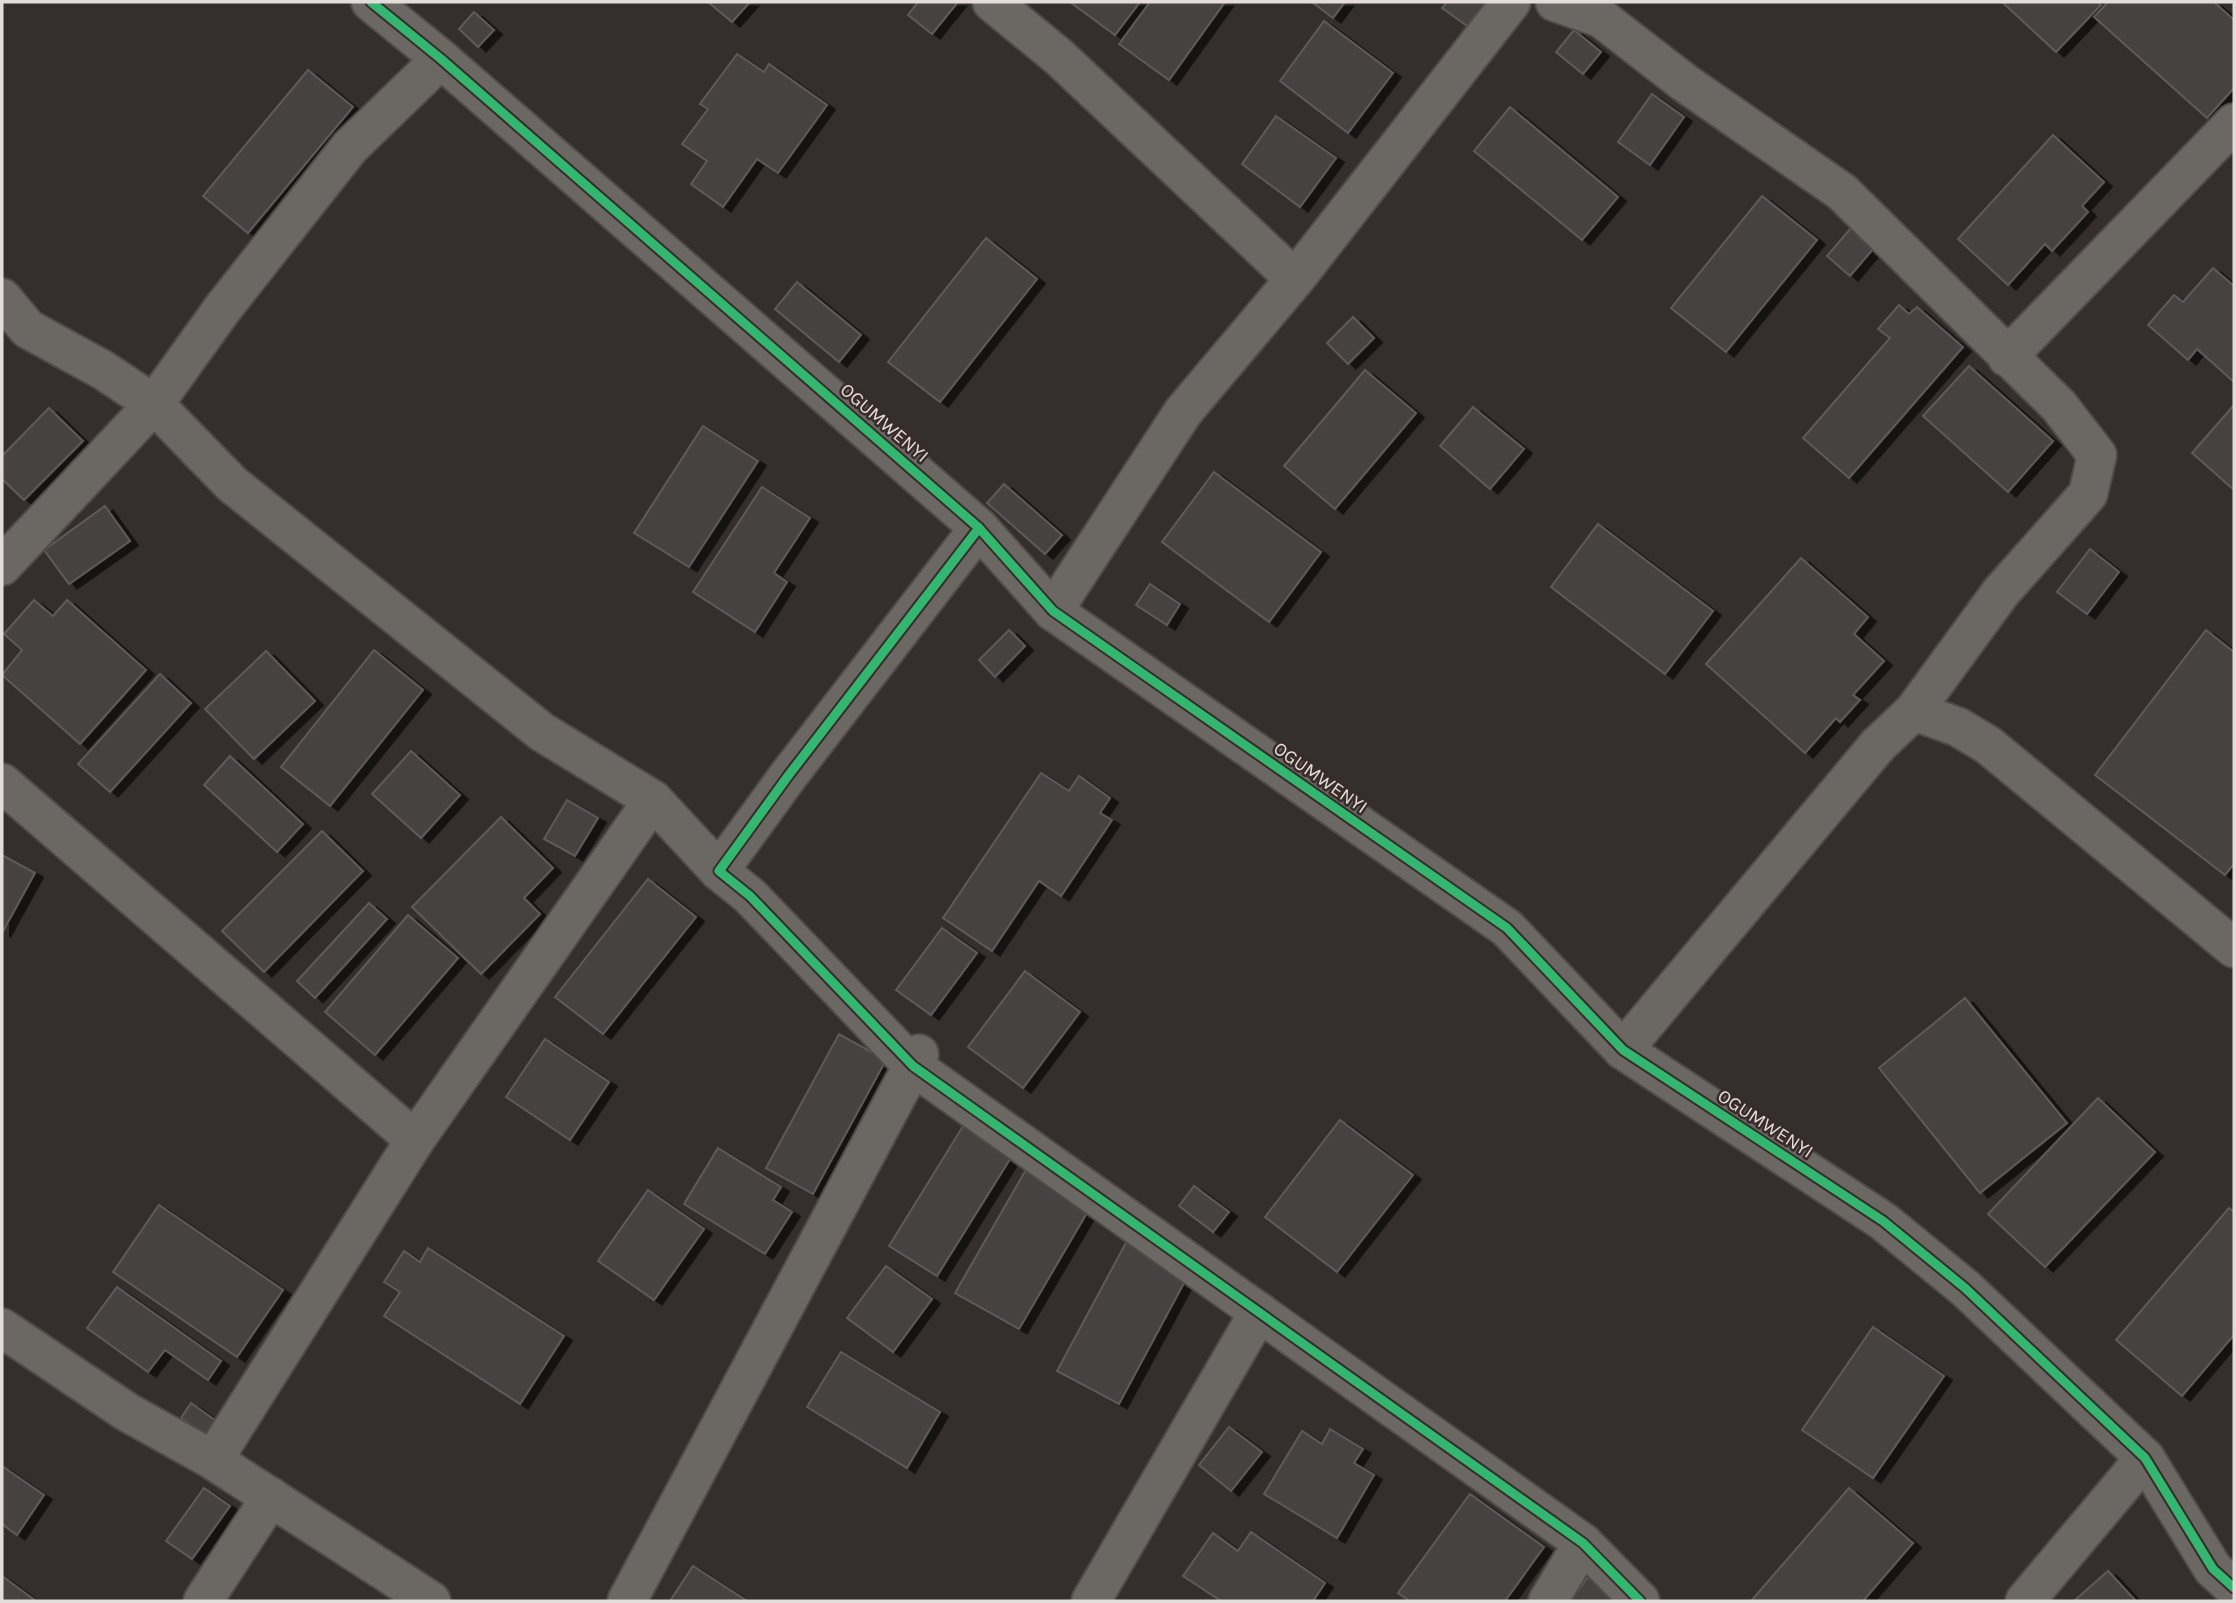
<svg xmlns="http://www.w3.org/2000/svg" width="2236" height="1603" viewBox="0 0 2236 1603" font-family="Karla,sans-serif">
	<style>
		.building { fill: #474242; stroke: #5f5a5a; stroke-width: 2; filter: url(#shadow) }
		.lines { fill: none; stroke-linecap: round; stroke-linejoin: round }
		.minor-casing { stroke: #4f4b49; stroke-width: 42 }
		.minor { stroke: #6b6763; stroke-width: 38 }
		.cycleway-casing { stroke: #382c29; stroke-width: 13 }
		.cycleway { stroke: #33b770; stroke-width: 9 }
		.labels { text-anchor: middle; stroke-width: 5; stroke-linejoin: round; paint-order: stroke }
		.street-label { font-size: 19px; fill: #e4dcda; stroke: #382c29 }
	</style>
	<defs>
		<filter id="shadow"><feDropShadow dx="8" dy="4.5" stdDeviation="0" flood-color="#0009"/></filter>
	</defs>
	<rect width="100%" height="100%" fill="#342e2c"/>
	<g class="building">
		<polygon points="708,2 750,2 732,22"/>
		<polygon points="918,2 958,2 932,34 908,15"/>
		<polygon points="1070,2 1140,2 1115,35"/>
		<polygon points="1150,2 1225,2 1169,80 1119,44"/>
		<polygon points="1312,2 1345,2 1333,18"/>
		<polygon points="1447,2 1486,2 1467,26 1442,8"/>
		<polygon points="2002,2 2098,2 2101,5 2056,52"/>
		<polygon points="2108,2 2214,2 2234,20 2234,88 2207,118 2094,17"/>
		<polygon points="474,12 494,30 478,47 459,29"/>
		<polygon points="1324,21 1393,73 1348,133 1280,81"/>
		<polygon points="1574,30 1601,52 1583,74 1556,52"/>
		<polygon points="737,54 764,72 769,64 827,105 778,173 757,159 723,207 691,184 707,161 682,144 708,109 700,104"/>
		<polygon points="308,70 353,107 248,233 203,196"/>
		<polygon points="1652,94 1684,117 1650,165 1618,142"/>
		<polygon points="1510,107 1618,197 1582,240 1474,151"/>
		<polygon points="1276,116 1336,158 1300,207 1242,164"/>
		<polygon points="2053,135 2104,182 2082,206 2088,212 2052,251 2045,244 2008,285 1958,239"/>
		<polygon points="1762,196 1817,240 1726,352 1671,308"/>
		<polygon points="1851,228 1874,248 1850,276 1827,256"/>
		<polygon points="986,238 1037,279 940,402 888,362"/>
		<polygon points="2213,268 2234,286 2234,382 2197,349 2188,360 2148,325 2174,295 2183,302"/>
		<polygon points="797,282 861,335 839,362 775,309"/>
		<polygon points="1899,305 1909,314 1917,307 1963,347 1849,478 1803,438 1890,338 1878,329"/>
		<polygon points="1353,317 1374,338 1348,364 1327,343"/>
		<polygon points="1969,366 2053,441 2008,492 1923,416"/>
		<polygon points="1365,370 1416,413 1335,509 1284,466"/>
		<polygon points="2234,405 2234,490 2192,453"/>
		<polygon points="1473,407 1524,449 1490,489 1440,446"/>
		<polygon points="49,408 83,441 24,500 2,479 2,456"/>
		<polygon points="703,426 758,461 689,567 634,533"/>
		<polygon points="1214,472 1321,552 1269,622 1162,542"/>
		<polygon points="1004,484 1062,535 1045,554 987,503"/>
		<polygon points="762,487 810,518 774,573 787,582 755,632 693,592"/>
		<polygon points="105,506 130,541 69,584 44,550"/>
		<polygon points="1598,524 1713,611 1665,674 1551,587"/>
		<polygon points="2090,549 2119,572 2087,614 2057,592"/>
		<polygon points="1801,558 1868,617 1854,634 1884,661 1853,695 1860,700 1840,722 1836,718 1805,753 1706,664"/>
		<polygon points="1150,584 1180,604 1167,625 1136,605"/>
		<polygon points="34,600 53,616 67,600 146,670 80,744 2,675 22,650 4,634"/>
		<polygon points="1009,630 1025,646 995,677 979,660"/>
		<polygon points="2206,630 2234,652 2234,864 2225,875 2095,775"/>
		<polygon points="374,650 423,690 330,806 281,767"/>
		<polygon points="266,651 315,701 254,759 205,709"/>
		<polygon points="160,674 191,703 110,792 78,764"/>
		<polygon points="411,751 460,795 421,838 372,794"/>
		<polygon points="230,756 303,824 277,852 204,785"/>
		<polygon points="1041,773 1069,791 1079,776 1110,798 1100,813 1112,820 1061,896 1039,881 992,951 943,918"/>
		<polygon points="567,800 598,818 575,856 544,839"/>
		<polygon points="501,817 553,868 524,898 540,914 481,974 412,907"/>
		<polygon points="322,831 363,871 264,972 222,931"/>
		<polygon points="2,855 35,873 2,933"/>
		<polygon points="648,879 696,917 603,1034 555,997"/>
		<polygon points="369,903 387,919 315,998 297,981"/>
		<polygon points="408,915 458,958 375,1055 325,1012"/>
		<polygon points="942,928 977,953 931,1015 896,990"/>
		<polygon points="1025,971 1080,1012 1023,1088 968,1047"/>
		<polygon points="1965,998 2067,1123 1980,1193 1879,1068"/>
		<polygon points="839,1034 886,1060 813,1194 766,1168"/>
		<polygon points="545,1039 609,1082 570,1140 506,1097"/>
		<polygon points="2098,1098 2155,1152 2045,1267 1988,1214"/>
		<polygon points="968,1118 1017,1148 937,1276 889,1246"/>
		<polygon points="1340,1120 1413,1175 1337,1272 1265,1217"/>
		<polygon points="718,1148 781,1187 773,1200 792,1212 765,1254 684,1204"/>
		<polygon points="1031,1161 1095,1199 1019,1329 955,1293"/>
		<polygon points="1194,1186 1229,1212 1213,1232 1179,1206"/>
		<polygon points="648,1190 704,1229 654,1300 598,1261"/>
		<polygon points="159,1205 283,1290 237,1357 113,1272"/>
		<polygon points="2229,1208 2234,1212 2234,1335 2182,1396 2116,1340"/>
		<polygon points="1129,1237 1191,1270 1119,1404 1057,1371"/>
		<polygon points="428,1248 564,1336 520,1404 384,1316 400,1292 384,1282 404,1251 420,1262"/>
		<polygon points="886,1266 932,1299 893,1352 847,1318"/>
		<polygon points="117,1287 221,1361 208,1380 165,1350 148,1372 87,1328"/>
		<polygon points="1873,1327 1944,1376 1873,1478 1802,1430"/>
		<polygon points="841,1352 940,1412 907,1468 807,1407"/>
		<polygon points="191,1403 216,1421 206,1435 181,1418"/>
		<polygon points="1229,1427 1262,1452 1231,1491 1199,1465"/>
		<polygon points="1330,1429 1363,1449 1354,1463 1374,1475 1337,1538 1264,1494 1302,1431 1322,1444"/>
		<polygon points="2,1466 44,1495 17,1535 2,1524"/>
		<polygon points="204,1488 230,1506 192,1559 166,1541"/>
		<polygon points="1849,1488 1913,1543 1863,1601 1751,1601"/>
		<polygon points="1470,1494 1544,1547 1505,1601 1410,1601 1398,1593"/>
		<polygon points="1251,1532 1325,1583 1313,1601 1221,1601 1183,1576 1213,1533 1238,1551"/>
		<polygon points="693,1566 747,1601 670,1601"/>
		<polygon points="2108,1571 2136,1601 2074,1601"/>
		<polygon points="2,1576 36,1601 2,1601"/>
		<polygon points="1589,1576 1623,1601 1570,1601"/>
	</g>
	<g class="lines">
		<g class="minor-casing">
			<g id="minor">
				<polyline points="371,2 441,59 979,528 1053,611 1507,928 1623,1050 1883,1221 1965,1288 2145,1458 2213,1569 2234,1588"/>
				<polyline points="992,2 1059,57 1295,279"/>
				<polyline points="1555,2 1601,18 1685,83 1842,192 2059,406 2097,455 2088,494 2001,592 1914,711"/>
				<polyline points="2,298 28,329 103,370 154,404 232,484 542,732 653,800 719,871"/>
				<polyline points="2007,357 2234,123"/>
				<polyline points="979,528 788,776 719,871 750,896 913,1066 1583,1543 1640,1601"/>
				<polyline points="2,566 154,404 223,308 350,147 441,59"/>
				<polyline points="1053,611 1183,412 1295,279 1511,2"/>
				<polyline points="2,783 415,1140 653,800"/>
				<polyline points="1623,1050 1878,745 1914,711 1958,727 1988,745 2234,948"/>
				<polyline points="2,1328 127,1412 213,1460 431,1601"/>
				<polyline points="213,1460 415,1140"/>
				<polyline points="203,1601 271,1497"/>
				<polyline points="627,1601 919,1054 914,1064"/>
				<polyline points="1091,1601 1259,1312"/>
				<polyline points="1548,1601 1583,1543"/>
				<polyline points="2025,1601 2145,1458"/>
			</g>
		</g>
		<use href="#minor" class="minor"/>
		<g class="cycleway-casing">
			<g id="cycleway">
				<polyline points="371,2 441,59 979,528 1053,611 1507,928 1623,1050 1883,1221 1965,1288 2145,1458 2213,1569 2234,1588"/>
				<polyline points="979,528 788,776 719,871 750,896 913,1066 1583,1543 1640,1601"/>
			</g>
		</g>
		<use href="#cycleway" class="cycleway"/>
	</g>
	<g class="labels">
		<g class="street-label">
			<text transform="translate(885 422) rotate(41)" y="7">OGUMWENYI</text>
			<text transform="translate(1321 777) rotate(35)" y="7">OGUMWENYI</text>
			<text transform="translate(1766 1123) rotate(33)" y="7">OGUMWENYI</text>
		</g>
	</g>
	<rect width="2236" height="1603" fill="none" stroke="#e4dcda" stroke-width="7"/>
</svg>
